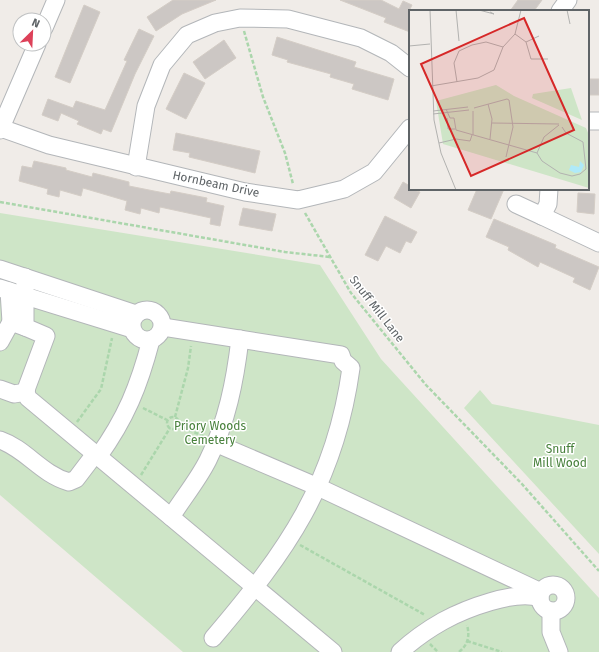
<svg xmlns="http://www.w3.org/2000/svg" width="599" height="652" viewBox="0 0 599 652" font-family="'Fira Sans',sans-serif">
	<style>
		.green { fill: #cee5c7 }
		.building { fill: #ccc7c4; stroke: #d4cdc6 }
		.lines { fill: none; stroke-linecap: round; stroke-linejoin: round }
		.minor-casing { stroke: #b3b6b9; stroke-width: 19 }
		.path { stroke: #abd6ac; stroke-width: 2.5; stroke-dasharray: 4 2; stroke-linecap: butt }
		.minor { stroke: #fff; stroke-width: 17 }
		.labels { text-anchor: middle; stroke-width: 3; stroke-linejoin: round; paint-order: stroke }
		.street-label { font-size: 12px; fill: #5f6467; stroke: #fff }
		.park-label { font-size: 12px; fill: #48813c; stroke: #fff }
		.inset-road { fill: none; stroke: #b2b2b0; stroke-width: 1 }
		.view { fill: #d62828; fill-opacity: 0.15; stroke: #d62828; stroke-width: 2 }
		.inset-edge { fill: none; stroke: #5f6467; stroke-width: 2 }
	</style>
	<rect width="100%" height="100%" fill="#f0ece8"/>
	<g class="green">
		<polygon points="0,213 320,265 381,359 599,598 599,652 183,652 0,495"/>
		<polygon points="480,390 492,404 599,425 599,554 464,408"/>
	</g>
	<g class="building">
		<polygon points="173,0 216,0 182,14 156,31 147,17"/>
		<polygon points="340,0 381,0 399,9 403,1 412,5 410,9 410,32 384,22 386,18"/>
		<polygon points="518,0 542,0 534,11 510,11"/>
		<polygon points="84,5 100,12 70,83 55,77"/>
		<polygon points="139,29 154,36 135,74 111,132 103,129 101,134 77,124 79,121 61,113 58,121 42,115 48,99 73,108 76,101 105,110 127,61 124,60"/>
		<polygon points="277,37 356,62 354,67 394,79 388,100 352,89 354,84 330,77 331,74 287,62 288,60 272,55"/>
		<polygon points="224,40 236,58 205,79 193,62"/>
		<polygon points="184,73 205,83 186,119 166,109"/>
		<polygon points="590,79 599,79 599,95 589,95"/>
		<polygon points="176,133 260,151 255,173 189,157 190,153 173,150"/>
		<polygon points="34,161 66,168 66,170 92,177 93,173 129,182 129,186 154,191 170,194 171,191 207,198 206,202 224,206 220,226 210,224 211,218 160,207 159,213 141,208 140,214 125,210 127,201 83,188 81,196 60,190 59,197 47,194 48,189 19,181 22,166 32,168"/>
		<polygon points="403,182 410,186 410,189 420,192 411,208 394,198"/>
		<polygon points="477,189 504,189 491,219 468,210"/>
		<polygon points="578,193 595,194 594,214 577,212"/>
		<polygon points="243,208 276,214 272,231 239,225"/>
		<polygon points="385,216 417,232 411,243 406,241 400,253 386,246 378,261 365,255"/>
		<polygon points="494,219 556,245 555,248 599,267 590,290 573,282 575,278 540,262 538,267 508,250 509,247 486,237"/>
	</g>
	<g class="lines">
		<g class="minor-casing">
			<g id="minor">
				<polyline points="560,11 568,0"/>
				<polyline points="44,28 56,0"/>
				<polyline points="588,121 599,121"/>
				<polyline points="1,128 49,145 245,192 298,200 344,189 374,172 410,128"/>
				<polyline points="0,130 37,44"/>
				<polyline points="136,167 146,106 162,65 187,35 215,23 240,18 288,19 361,38 391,53 410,68"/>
				<polyline points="549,189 548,204 542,216 599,243"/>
				<polyline points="516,204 542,216"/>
				<polyline points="0,269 136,314"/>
				<polyline points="25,277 25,327 46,336 27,387 26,392 28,398 333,652"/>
				<polyline points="0,288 132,329"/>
				<polyline points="9,291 11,322 25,327"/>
				<circle cx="147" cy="325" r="15"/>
				<path d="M163,327L341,355L343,361L351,368C335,484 287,551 213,638"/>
				<polyline points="0,342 11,322"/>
				<polyline points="0,389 14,394 26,392"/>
				<path d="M0,440C26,449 41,474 69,482L76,479L95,454"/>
				<polyline points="215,443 318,487 541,592"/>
				<path d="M98,457C126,418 139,386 151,340"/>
				<path d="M171,517C183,498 198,480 208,460C227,422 235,381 240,339"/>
				<circle cx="553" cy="598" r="13"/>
				<polyline points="551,611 551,632 559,652"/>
				<path d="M400,652C413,640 427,630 443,621C465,609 516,589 540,598"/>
			</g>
		</g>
		<g class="path">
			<polyline points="244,31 263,97 285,153 293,184"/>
			<polyline points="0,202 285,252 330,257"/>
			<polyline points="305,213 351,293 426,385 522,484 599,571"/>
			<polyline points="143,408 167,420"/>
			<polyline points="175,417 188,368 191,346"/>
			<circle cx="173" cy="423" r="6"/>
			<polyline points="77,422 101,389 112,338"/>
			<polyline points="178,425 203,436"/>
			<polyline points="141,475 170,428"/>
			<polyline points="300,545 425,615"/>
			<polyline points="467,641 502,652"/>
			<polyline points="430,644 438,652"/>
			<path d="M459,652C468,645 470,636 467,625"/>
		</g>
		<use href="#minor" class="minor"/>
	</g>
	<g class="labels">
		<g class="street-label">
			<text transform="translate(216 184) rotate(12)" y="4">Hornbeam Drive</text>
			<text transform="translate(377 309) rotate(52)" y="4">Snuff Mill Lane</text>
		</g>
		<g class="park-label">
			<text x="210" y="430">Priory Woods<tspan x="210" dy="14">Cemetery</tspan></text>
			<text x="560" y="453">Snuff<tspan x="560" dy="14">Mill Wood</tspan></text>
		</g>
	</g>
	<g transform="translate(409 10)">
		<rect width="180" height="180" fill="#f0ece8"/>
		<path d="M87,75L105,86L177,118L180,125V178L34,134L27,91ZM162,78L173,110L123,88L124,84Z" fill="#cee5c7"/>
		<path d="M171,151L175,155L172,162L166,163L160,160L162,155L170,157Z" fill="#afeaf9"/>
		<path class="inset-road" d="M21,0L25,110L32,143L47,180M47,0L50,31M70,0L85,4L81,2M158,0L161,14M106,24L117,32L122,49H139M117,32L130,26M0,36L21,34M48,72L45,53L50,41L63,35L77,32L94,37M22,76L69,68L85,60L94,37L106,24L112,0M79,94L83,109L81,129M65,98L98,89L100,90L104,117L97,147M37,99L41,108H45L47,120L128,143M24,101L59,97M24,104L60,100M38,108L39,119H46M83,113L150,114M150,115L135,127L128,143L133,151L151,163L163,166L171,164L177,159L174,132L157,123L153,117M64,125V101M30,133L47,129L61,131L63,125"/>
		<path class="view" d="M115,8L165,120L62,166L12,54Z"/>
		<rect width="180" height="180" class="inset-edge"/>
	</g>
	<g transform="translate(32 32) rotate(24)"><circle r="19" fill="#ffffff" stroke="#bfc1c2"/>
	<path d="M0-3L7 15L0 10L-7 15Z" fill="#dd4159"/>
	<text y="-6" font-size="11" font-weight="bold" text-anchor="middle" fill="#5f6467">N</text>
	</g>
</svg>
